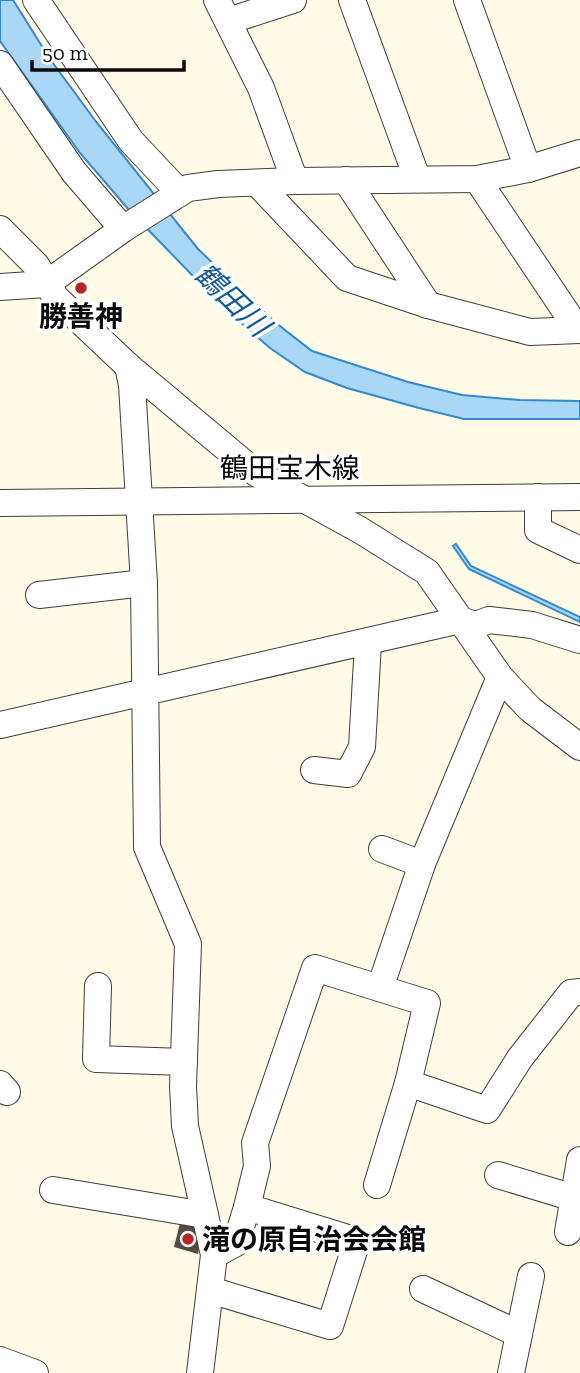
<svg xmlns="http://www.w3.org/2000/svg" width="580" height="1373" viewBox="0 0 580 1373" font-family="'Zilla Slab','Noto Sans JP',serif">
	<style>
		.water { fill: #abd7f6; stroke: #3289cd; stroke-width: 2 }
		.building { fill: #524b46 }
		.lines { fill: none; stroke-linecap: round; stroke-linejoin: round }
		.minor-casing { stroke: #3d3d3d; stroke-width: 28 }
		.minor { stroke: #fff; stroke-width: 26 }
		.poi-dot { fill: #b82324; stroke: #fff; stroke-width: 2.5 }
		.labels { text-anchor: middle; stroke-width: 7; stroke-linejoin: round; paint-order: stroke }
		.poi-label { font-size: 28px; font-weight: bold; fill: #0a0a0a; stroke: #fff }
		.street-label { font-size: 28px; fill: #0a0a0a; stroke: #fff }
		.water-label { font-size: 30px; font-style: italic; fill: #145a9a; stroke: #fff }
	</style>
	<rect width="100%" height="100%" fill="#fffbe6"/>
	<g class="water">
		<polygon points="0,0 13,0 50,59 97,123 198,249 276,323 312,351 408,382 462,395 520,400 580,401 580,419 464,419 419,408 347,388 305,372 270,348 224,308 129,210 80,153 0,41"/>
		<polygon points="456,544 471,566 580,617 580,622 469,569 453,546"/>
	</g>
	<polygon class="building" points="180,1223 199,1227 200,1234 198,1244 200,1244 198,1254 174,1247"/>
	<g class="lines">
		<g class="minor-casing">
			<g id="minor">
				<polyline points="36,0 131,141 180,193"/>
				<polyline points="217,0 261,88 295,181"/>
				<polyline points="352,0 417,178"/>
				<polyline points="467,0 528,169"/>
				<polyline points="228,21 293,0"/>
				<polyline points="0,64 74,172 123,229"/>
				<polyline points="477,179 578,330"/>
				<polyline points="346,180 428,305"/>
				<polyline points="257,183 347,278 428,305 530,332 580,330"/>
				<polyline points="0,229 36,265 56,298 128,366 256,473 360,530 427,572 500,677 530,709 580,747"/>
				<polyline points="0,287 46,284 123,229 188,188 218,184 295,181 477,179 528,169 580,153"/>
				<polyline points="128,366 132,385 144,583 147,847 188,944 183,1086 185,1126 214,1255 200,1373"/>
				<polyline points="538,497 538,530 580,550"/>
				<polyline points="0,503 580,497"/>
				<polyline points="39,595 144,583"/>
				<polyline points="0,725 460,620 476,625 489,620 532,625 580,640"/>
				<polyline points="314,770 348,774 362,747 368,643"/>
				<polyline points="382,849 422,864"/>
				<polyline points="98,986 96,1059 184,1062"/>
				<polyline points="380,988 422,864 500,677"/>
				<polyline points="0,1084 7,1092"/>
				<polyline points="498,1175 574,1198"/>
				<polyline points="377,1185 408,1083"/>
				<polyline points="53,1190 205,1215"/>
				<polyline points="247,1207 257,1166 255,1143 315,968 427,1003 408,1083 487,1110 520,1058 571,993 580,992"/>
				<polyline points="568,1232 580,1160"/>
				<polyline points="423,1289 519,1334"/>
				<polyline points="210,1290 330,1326 357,1241 247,1207 236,1243 214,1255"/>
				<polyline points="0,1360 35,1373"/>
				<polyline points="511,1373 531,1276"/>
			</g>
		</g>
		<use href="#minor" class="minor"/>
	</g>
	<g class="poi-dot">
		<circle cx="81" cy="288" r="7"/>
		<circle cx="188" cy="1239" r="7"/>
	</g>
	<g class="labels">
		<g class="poi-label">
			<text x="81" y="326">勝善神</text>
			<text x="202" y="1249" text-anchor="start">滝の原自治会会館</text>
		</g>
		<g class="street-label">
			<text x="290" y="478">鶴田宝木線</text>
		</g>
		<g class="water-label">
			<text transform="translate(232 300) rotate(44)" y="10">鶴田川</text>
		</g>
	</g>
	<path d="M32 60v10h152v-10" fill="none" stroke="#0a0a0a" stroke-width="3.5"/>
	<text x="42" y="60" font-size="21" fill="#0a0a0a" stroke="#ffffff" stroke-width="5" paint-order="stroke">50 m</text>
</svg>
